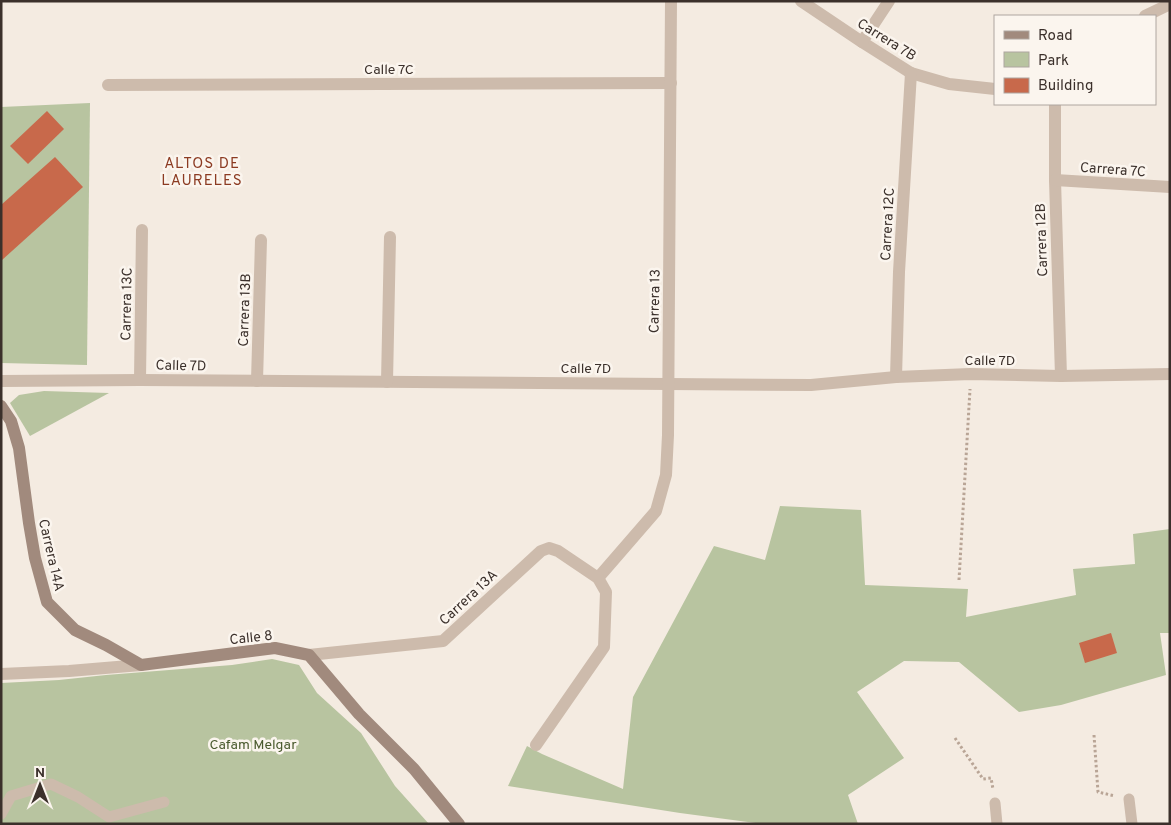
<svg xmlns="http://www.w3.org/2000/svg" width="1171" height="825" viewBox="0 0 1171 825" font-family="Overpass,sans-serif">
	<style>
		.green { fill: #b8c4a0 }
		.building { fill: #c8694b }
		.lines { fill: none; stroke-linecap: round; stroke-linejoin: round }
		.path { stroke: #b9a596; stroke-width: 3; stroke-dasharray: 2.5 2.5; stroke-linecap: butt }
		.lane { stroke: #cdbbac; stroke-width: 11 }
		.street { stroke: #cdbbac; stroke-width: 12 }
		.secondary { stroke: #a18a7d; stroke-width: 12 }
		.labels { text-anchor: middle; stroke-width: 5; stroke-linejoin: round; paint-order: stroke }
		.street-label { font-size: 14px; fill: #3b302b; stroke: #fbf5ee }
		.park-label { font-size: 14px; fill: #4a5a2e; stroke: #fbf5ee }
		.neighbourhood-label { font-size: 15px; letter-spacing: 1px; fill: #8c3b22; stroke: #fbf5ee }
	</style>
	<rect width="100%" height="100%" fill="#f4ebe1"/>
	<g class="green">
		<polygon points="90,103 87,365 1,363 1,107"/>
		<polygon points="44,391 109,393 30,436 10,403 19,395"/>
		<polygon points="780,506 861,510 865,585 968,589 966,617 1076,595 1073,569 1135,564 1133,534 1170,529 1170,633 1160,633 1166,675 1061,705 1019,712 959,662 904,661 857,692 904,758 848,795 858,824 763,824 680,813 508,786 527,746 542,754 623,789 633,697 714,546 765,560"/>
		<polygon points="272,659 299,665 317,693 361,733 395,786 429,824 1,824 1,683 59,680 106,675 232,665"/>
	</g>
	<g class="building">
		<polygon points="47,111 64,129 28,164 10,146"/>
		<polygon points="55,157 83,187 2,260 1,259 1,205"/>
		<polygon points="1111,633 1117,653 1085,663 1079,643"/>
	</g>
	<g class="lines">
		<g class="path">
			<polyline points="959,580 970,389"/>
			<polyline points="1094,735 1098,792 1115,796"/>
			<polyline points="955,738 983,779 991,778 993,789"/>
		</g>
		<g class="lane">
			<polyline points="1129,799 1132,824"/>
			<polyline points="995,803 997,824"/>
			<polyline points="1,814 11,796 51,784 78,797 109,817 164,802"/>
		</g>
		<g class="street">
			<polyline points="801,1 862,42 911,73 949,84 995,89"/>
			<polyline points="1145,16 1170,4"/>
			<polyline points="862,42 889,1"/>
			<polyline points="108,85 671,83"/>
			<polyline points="1055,104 1055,180 1061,376"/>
			<polyline points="1055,180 1170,187"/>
			<polyline points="896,377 899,272 911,73"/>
			<polyline points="140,380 142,230"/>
			<polyline points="1,381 140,380 811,385 896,377 970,374 1061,376 1170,374"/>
			<polyline points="257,381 261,240"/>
			<polyline points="387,382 390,237"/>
			<polyline points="598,578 656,511 666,475 668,435 671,1"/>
			<polyline points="309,655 443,641 541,551 549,548 558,551 598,578 606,592 604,647 536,745"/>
			<polyline points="1,674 69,671 141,665"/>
		</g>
		<polyline class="secondary" points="1,406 11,421 19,448 29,523 35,558 47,602 75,630 106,645 141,665 275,648 309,655 359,714 414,769 459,824"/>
	</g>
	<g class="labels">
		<g class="street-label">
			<text transform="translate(887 39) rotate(32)" y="5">Carrera 7B</text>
			<text x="389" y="74">Calle 7C</text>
			<text transform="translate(1113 169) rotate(4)" y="5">Carrera 7C</text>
			<text transform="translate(887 224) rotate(-87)" y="5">Carrera 12C</text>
			<text transform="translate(1041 240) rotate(-92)" y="5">Carrera 12B</text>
			<text transform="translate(654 301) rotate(-89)" y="5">Carrera 13</text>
			<text transform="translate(126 304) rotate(-89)" y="5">Carrera 13C</text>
			<text transform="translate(244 310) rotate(-88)" y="5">Carrera 13B</text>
			<text x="990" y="365">Calle 7D</text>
			<text transform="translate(181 365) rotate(1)" y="5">Calle 7D</text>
			<text x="586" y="373">Calle 7D</text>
			<text transform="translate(52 555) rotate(77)" y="5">Carrera 14A</text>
			<text transform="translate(468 597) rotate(-43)" y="5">Carrera 13A</text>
			<text transform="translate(251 637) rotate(-6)" y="5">Calle 8</text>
		</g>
		<g class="park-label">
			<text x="253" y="749">Cafam Melgar</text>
		</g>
		<g class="neighbourhood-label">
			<text x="202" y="168">ALTOS DE<tspan x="202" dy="17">LAURELES</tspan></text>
		</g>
	</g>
	<rect width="1171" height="825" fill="none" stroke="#3b302b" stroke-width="5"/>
	<rect x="994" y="15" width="162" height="90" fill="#fbf5ee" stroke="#aea6a0"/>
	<rect x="1004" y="31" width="25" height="8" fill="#a18a7d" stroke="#aea6a0"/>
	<text x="1038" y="40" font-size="15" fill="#3b302b">Road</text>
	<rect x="1004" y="52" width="25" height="15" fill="#b8c4a0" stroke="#aea6a0"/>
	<text x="1038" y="65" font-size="15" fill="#3b302b">Park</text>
	<rect x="1004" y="78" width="25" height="15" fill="#c8694b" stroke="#aea6a0"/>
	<text x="1038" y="90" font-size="15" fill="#3b302b">Building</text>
	<g transform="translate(40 785)" stroke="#fbf5ee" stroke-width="4" paint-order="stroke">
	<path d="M0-4L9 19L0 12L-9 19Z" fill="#3b302b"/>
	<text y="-8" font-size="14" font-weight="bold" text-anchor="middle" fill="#3b302b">N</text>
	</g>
</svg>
